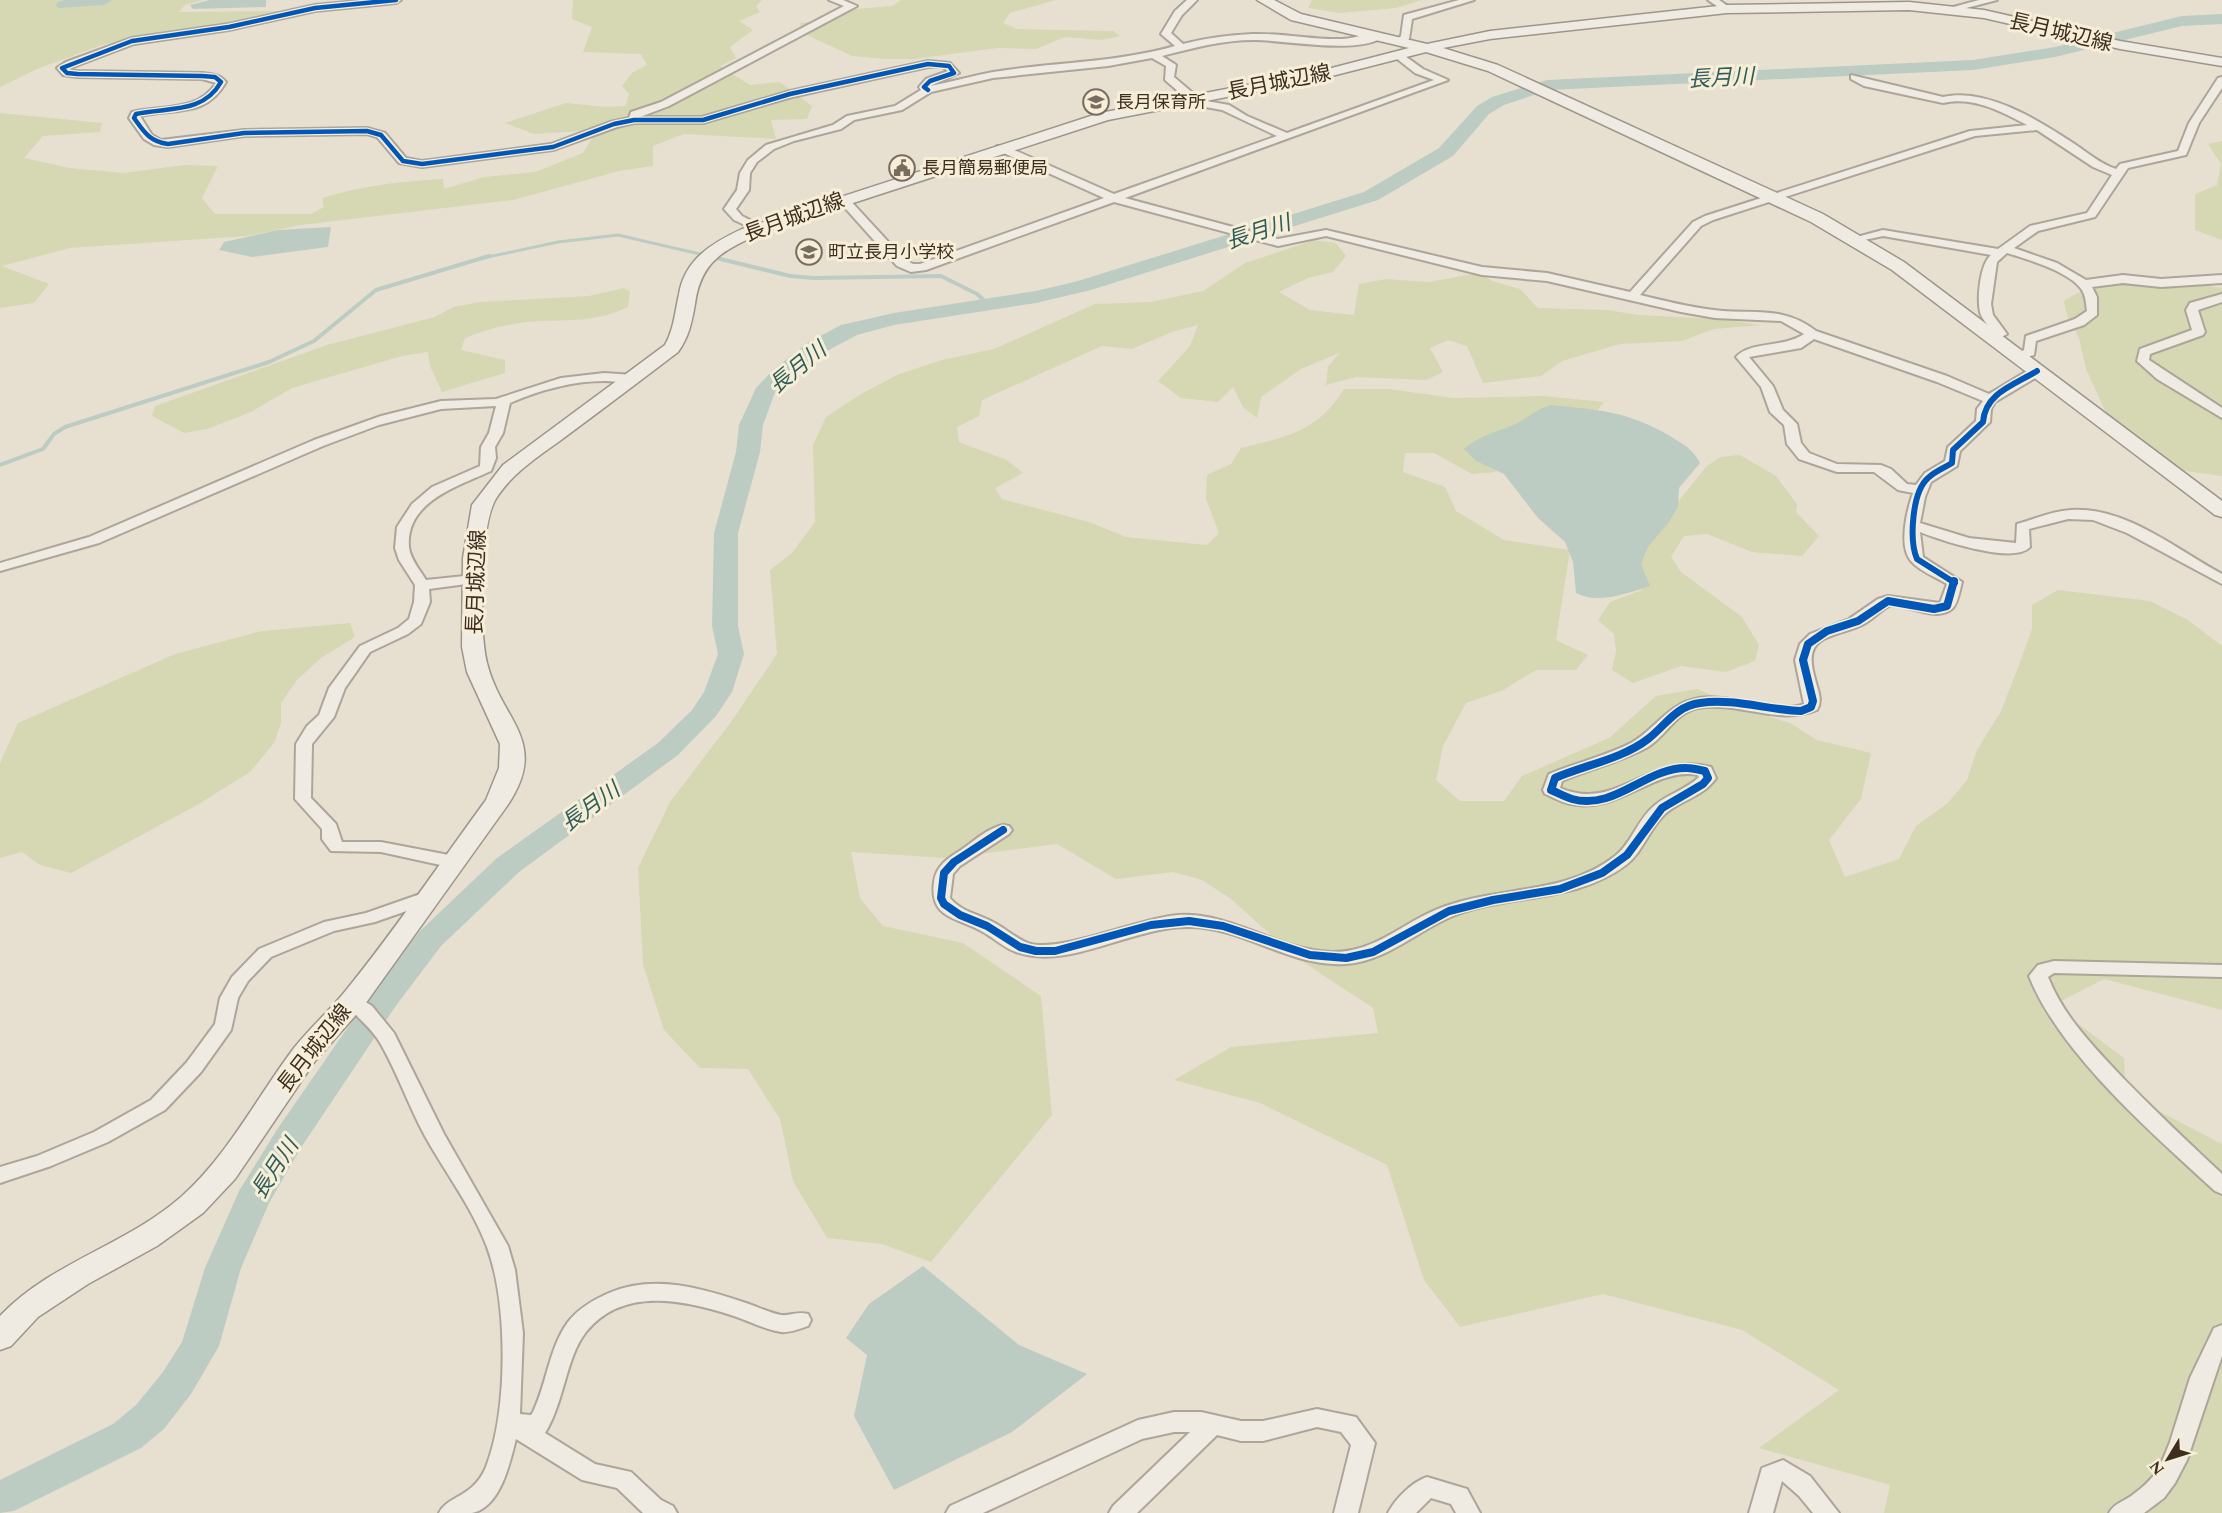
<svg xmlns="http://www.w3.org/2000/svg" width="2222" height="1513" viewBox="0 0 2222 1513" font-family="Spectral,'Noto Sans JP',serif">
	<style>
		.green { fill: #d6d7b3 }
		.water { fill: #bcccc2 }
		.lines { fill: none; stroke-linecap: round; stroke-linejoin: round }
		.stream-far1 { stroke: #bcccc2; stroke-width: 3 }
		.stream { stroke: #bcccc2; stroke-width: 4 }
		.river { fill: #bcccc2; fill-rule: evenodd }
		.street-casing { stroke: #ada599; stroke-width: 4 }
		.secondary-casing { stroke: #9c958a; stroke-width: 3 }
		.street { fill: #efebe3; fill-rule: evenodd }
		.secondary { fill: #efebe3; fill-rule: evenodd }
		.cycleway-far2-casing { stroke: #f7eed8; stroke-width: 7 }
		.cycleway-far1-casing { stroke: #f7eed8; stroke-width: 9 }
		.cycleway-casing { stroke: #f7eed8; stroke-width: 11 }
		.cycleway-far2 { stroke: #0057b8; stroke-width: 4.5 }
		.cycleway-far1 { stroke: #0057b8; stroke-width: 6 }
		.cycleway { stroke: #0057b8; stroke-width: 8 }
		.labels { text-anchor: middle; stroke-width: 6; stroke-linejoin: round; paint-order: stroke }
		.far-poi-label { font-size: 18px; fill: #3d2e20; stroke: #f7eed8; text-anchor: start }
		.street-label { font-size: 21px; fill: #3d2e20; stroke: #f7eed8 }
		.water-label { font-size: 22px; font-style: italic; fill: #2f5d5a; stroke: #f7eed8 }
	</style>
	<rect width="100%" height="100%" fill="#e7e0d1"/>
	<g class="green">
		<polygon points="0,0 203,0 185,5 179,12 283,11 229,25 188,29 102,45 37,69 0,87"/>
		<path d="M573,0H762L756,6L760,12L739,21L753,30L730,47L736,58L720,66L750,85L780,82L812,106L807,119L771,120L776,139L684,134L653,146V166L619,171L513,200L301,225L247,236L70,248L2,266L49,284L34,303L0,308V113L102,123L100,132L43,136L24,158L70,168L123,173L185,165L218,166L202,198L215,214H311L324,207L322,198C362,186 401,181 443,179L444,189L484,177L535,172L583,153L593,137L602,130L534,134L505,123L566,103L606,107L626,106L629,94L622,86L632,73L647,65L641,54L583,52L592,27L572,19Z"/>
		<polygon points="901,0 1056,0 1010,13 1003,23 1017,29 1113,31 1120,36 1102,40 1065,37 1036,49 997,48 914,59 885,59 852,56 807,35 799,23 831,20 856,9 892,6"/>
		<polygon points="1312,0 1422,0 1396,8 1340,13 1308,8"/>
		<polygon points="2222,141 2222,240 2195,230 2195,194 2217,185 2221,164 2208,144"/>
		<path d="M1315,240L1336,243L1346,256L1333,272L1308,278L1279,292L1310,310L1354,315L1359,284L1386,279L1428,282L1480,273L1492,281L1520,289L1538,308L1607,310L1639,315L1719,319L1761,325L1714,329L1682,341L1620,344L1562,361L1541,376L1483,383L1467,346L1448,340L1430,348L1443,372L1426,380L1356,377L1326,385L1328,367L1339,353L1301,369L1261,397L1257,418L1243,407L1233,387L1218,402L1181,398L1158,381L1190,346L1198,325L1172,332L1132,349L1102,346L982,400L979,416L957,427L959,442L1007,460L1023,473L995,488L1002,499L1089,522L1126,537L1207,545L1219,533L1206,499L1207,475L1231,464L1241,448C1288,436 1316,433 1344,389H1389L1453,398L1543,396L1604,402L1591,419L1485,450L1496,472L1472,474L1434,453H1405L1403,472L1445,487L1456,511L1504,540L1570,550L1556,640L1588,655L1576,670H1536L1503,690L1466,703L1443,746L1436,780L1460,801H1504L1522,776L1609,738L1656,696L1697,689L1737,706L1790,723L1817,740L1871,753L1861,799L1829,840L1845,877L1899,859L1916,826L1948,803L1967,780L1977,750L2001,711L2019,665L2032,629V605L2058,590L2150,601L2188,620L2222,646V1010L2104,979L2053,1005L2124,1058L2126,1094L2222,1144V1513H1884L1890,1485L1759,1448L1839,1390L1742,1330L1603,1294L1460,1327L1424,1280L1387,1165L1260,1103L1174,1080L1231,1047L1378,1033L1373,1008L1294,956L1231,899L1202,880L1173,872L1116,879L1057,844L946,858L851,852L860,898L883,926L963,943L1041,996L1052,1115L931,1262L882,1244L827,1238L793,1181L780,1119L748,1069L700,1068L664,1030L643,965L638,868L670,802L731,722L777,654L770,570L792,553L815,522L813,445L826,417L861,394L899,374L942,360L994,349L1095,304L1151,302L1203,291L1245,263Z"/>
		<path d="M2189,283L2222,288V476L2170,469L2117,437L2086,369L2079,338L2067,315L2064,301C2096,277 2150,285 2189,283Z"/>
		<path d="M624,288L630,292L628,307C599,321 573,320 542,321C515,322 490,328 465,338L461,350L505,360V373L442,392L430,366L428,352L402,356L292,388L251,412L207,429L184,433L152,416L155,406L327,345L435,317L453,307L480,302L589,296Z"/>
		<polygon points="1740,455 1776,476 1797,504 1796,512 1819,536 1802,556 1752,552 1707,534 1684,536 1671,557 1681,572 1742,617 1759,645 1755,661 1726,672 1681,666 1633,683 1612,670 1616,651 1614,634 1598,620 1610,602 1642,590 1629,575 1640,549 1706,467 1720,457"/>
		<polygon points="350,623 355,637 321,658 297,680 281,703 281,723 274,743 250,772 197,805 71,873 40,865 22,852 0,858 0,763 18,723 175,654 262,631"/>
	</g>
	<g class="water">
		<polygon points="210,0 266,0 266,7 193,9 190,5"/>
		<polygon points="331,227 328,247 252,257 219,250 224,242 278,230"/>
		<path d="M1551,405C1599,410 1627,411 1670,436C1683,444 1693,449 1700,463L1679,488L1678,506L1669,522L1648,547L1641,564L1650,586C1627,593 1599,605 1576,593L1573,562L1565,542L1538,518L1504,474L1476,461L1464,449C1480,435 1498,432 1517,423C1530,417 1536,409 1551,405Z"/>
		<polygon points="923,1266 1019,1345 1087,1374 1012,1432 894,1490 854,1416 867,1355 846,1338 869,1304"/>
	</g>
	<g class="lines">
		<g class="stream-far1">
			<polyline points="712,257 715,258"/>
			<polyline points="483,258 558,242 618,235 704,255"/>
		</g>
		<g class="stream">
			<polyline points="712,257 790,276 814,278 941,276 977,294 989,305"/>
			<polyline points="0,465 43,449 54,434 65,427 269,362 314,341 376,290 489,256"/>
		</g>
		<g class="river">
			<polygon points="65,0 112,0 104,5 58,8 56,5 58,2"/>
			<polygon points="2222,14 2222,24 2182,26 2055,57 1973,70 1549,90 1504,105 1489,114 1453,156 1378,200 1091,290 1036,303 894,325 857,335 825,352 790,379 774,395 763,425 760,452 738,533 738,626 744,654 732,692 716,716 678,755 519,872 441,946 395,1007 302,1146 269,1203 241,1268 219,1346 191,1394 164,1429 141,1448 14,1511 0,1513 0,1480 113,1424 136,1405 163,1372 182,1342 205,1268 239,1191 278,1128 373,991 419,932 497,858 658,743 692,710 704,692 718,654 712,626 714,533 736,452 739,425 756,388 774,369 809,342 841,325 894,313 1036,291 1078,281 1364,192 1439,148 1477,106 1492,97 1547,80 1973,60 2055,47 2182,16"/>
		</g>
		<g class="street-casing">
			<g id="street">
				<path d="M368,0H401L396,3L315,11L229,30L134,44L68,69L77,71L202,73C212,74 219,74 226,82C206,118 175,108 140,116L152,135L161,140L244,130L367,128L385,133L406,158L422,161L551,144L610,122L629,118L631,112L661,102L844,6L829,0H843L857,6L669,106L640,117H702L790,91L928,61L950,63L959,73L930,86C951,82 972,76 993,72C1054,62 1115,63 1175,46L1161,34L1175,11L1187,0H1197L1182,15L1171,33L1183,44C1206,38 1229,35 1253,34C1283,33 1312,40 1342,39C1354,39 1374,30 1383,37C1358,55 1284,40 1254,40C1222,40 1193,48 1162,56L1176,65L1174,77L1201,100L1229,105L1247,116L1287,133L1434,80L1415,73L1396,58V54H1402L1423,69L1448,80L1125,198L1278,239L1326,230L1482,267L1547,273L1630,292L1693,222L1705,216L1970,131L2027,125C2001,111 1972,96 1943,103L1864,86L1851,79V75L1943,97C1986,87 2038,120 2073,143C2087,152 2100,164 2116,169L2120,164L2178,151L2189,123L2218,78L2222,77V88L2199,123L2186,155L2128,168L2095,217L2038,231L2014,248L2057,263L2086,280L2123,275L2161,279L2222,275V283L2161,287L2123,283L2092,287L2097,297V315L2084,325L2036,341L2034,355L2017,360L2011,356L2024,350L2026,336L2075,319L2087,311C2086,305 2086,298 2083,292C2074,273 2027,259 2007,253L1997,262L1991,304L1993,315L2007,334L1993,342L1987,338L1994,333C1989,326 1982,320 1980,312C1977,298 1980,264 1991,255L1883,236L1855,242L1849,239L1883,230L1998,249L2030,226L2087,213L2112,175L2093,167L2037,130L1975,136L1713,220L1701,226L1640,295C1665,301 1689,307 1714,310C1753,315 1783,305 1816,331L1947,376L1989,394L2032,368H2042V374L1995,402L1991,409L1990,422L1960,451L1957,466L1931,482L1925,497L1920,523L1969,538L2016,543L2017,524C2035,519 2052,511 2071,510C2125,506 2177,550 2222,574V584L2127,533L2093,520L2068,519L2029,529L2030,547C2014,565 1940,540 1920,532L1923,557L1962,582C1960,589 1958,604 1952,609C1936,622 1908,605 1891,605C1880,610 1872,621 1860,626C1829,639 1802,635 1815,679C1818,691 1823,700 1817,710C1779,726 1738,701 1698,708C1676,712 1666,736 1648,747C1621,762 1590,769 1562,781L1560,788C1619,813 1647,751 1711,767L1716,778C1703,797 1681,800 1665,814C1649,829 1643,852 1626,865C1574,904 1510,893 1453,916C1417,931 1387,961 1346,964C1290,968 1244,927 1189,927C1132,926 1070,971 1016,952C1004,948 994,938 983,932C957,917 929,919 934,882C936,866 948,858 961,850C974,841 988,828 1003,825L1009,826L1012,830L1009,834L960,866L953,874L950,898C960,911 978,914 993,922C1005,928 1015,938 1028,943C1058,954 1139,918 1178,915C1232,912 1278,950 1331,952C1376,953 1404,921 1443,907C1499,886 1566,895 1615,856C1632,843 1637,820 1654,806C1667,794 1686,790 1699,777L1698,775C1654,767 1620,814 1571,804C1562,803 1553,797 1545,794L1543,790L1549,774C1576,763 1605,756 1631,743C1656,729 1668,703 1699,698C1729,693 1780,714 1804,704L1795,660L1800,644L1810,634L1849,619L1878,599L1888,596L1940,603L1947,584C1936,577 1919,571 1911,561C1898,546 1907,510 1913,493L1898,490L1874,472H1837L1799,459L1787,444L1784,425L1770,412L1761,387L1736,357C1750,341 1784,348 1804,334L1781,321L1715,318L1681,312L1547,281L1482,275L1326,236L1278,246L1114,202L926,270L911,272L897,266L837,199L847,197L905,260L913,264H920L1104,198L997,150V146H1005L1114,194L1277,136L1222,110L1194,105L1165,80L1166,66L1152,58L1108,66L993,78L931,92L902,110L854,120L841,129L794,141L774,149L757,162L750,173L749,190L736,209L742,216L762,226L764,228L758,231L734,220L724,209L737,190L740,173L748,160L766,145L833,125L847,116L895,106L921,90L919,87L926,79L948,71L942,66L928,67L792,97L703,123H634L617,127L553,150L422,167L399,163L377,137L367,134L244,136L168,147L154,145L144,139L129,118L132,112C161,105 199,112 216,83L202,79L77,77L63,75L57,68L66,62L132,38L229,24L315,5ZM1814,339L1937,382L1983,401L1977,409L1976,421L1948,447L1945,461L1925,473L1916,485L1907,484L1891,469L1881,465L1837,464L1809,453L1801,443L1797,424L1783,410L1773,386L1749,357L1801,348Z"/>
				<polygon points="1459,0 1474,0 1412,19 1409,39 1399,45 1394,42 1401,36 1404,15"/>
				<polygon points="1708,0 1719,0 1732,9 1724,11"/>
				<polygon points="1979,0 1997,0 1951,12 1946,9"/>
				<polygon points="2222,294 2222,302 2198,310 2205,332 2203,335 2150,354 2149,360 2222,408 2222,418 2157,379 2137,361 2140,349 2192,330 2186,310 2190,303"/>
				<path d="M604,373L634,375L640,379C633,386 615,381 605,381C572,381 540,390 510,403L503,433L495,447L496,458L491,471C458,486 405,502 409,547C410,559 420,570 426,580L474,575L481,579L474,583L429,589L430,602L421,624L408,634L370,652L345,688L334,717L312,744L311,798L336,824L342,842H381L454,856L463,862L460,866L454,868L381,852L331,851L322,839V829L295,799L296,744L307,726L319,715L329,688L360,646L398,628L409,619L414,602L415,585L399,560L395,548L397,527L412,504L432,487L480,466L481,447L489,433L496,406L441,409L379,425L323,446L99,543L0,571V563L89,537L314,440L381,416L441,401L496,399L561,378Z"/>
				<polygon points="429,891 438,897 435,901 375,922 334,931 271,957 248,981 238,998 231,1030 201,1072 165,1110 108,1142 51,1166 0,1183 0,1167 37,1156 94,1132 151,1100 187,1062 215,1024 220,998 232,977 259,949 324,922 366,913"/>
				<path d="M2054,961L2222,965V977L2054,973L2048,977C2064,1017 2093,1046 2122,1077C2154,1110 2188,1142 2222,1174V1194L2215,1191C2153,1134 2060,1054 2029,976L2038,965Z"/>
				<path d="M353,994L372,1006L394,1033L444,1134L508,1246L515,1270L523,1333L520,1414L531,1415L533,1412C547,1383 549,1348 568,1322C579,1308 593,1300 609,1293C654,1274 701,1288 746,1303C758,1307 770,1313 781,1315C791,1316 798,1311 808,1314L811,1320L808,1326C800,1329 789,1333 781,1332C766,1330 749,1321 734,1316C685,1300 623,1286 586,1332C566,1357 564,1403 545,1433L595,1464L631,1472L661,1500L673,1506L677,1513H643L617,1488L582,1480L516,1439C510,1462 501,1507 472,1513C462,1513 450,1513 439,1513C448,1495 473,1498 486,1467C508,1411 508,1303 487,1247C472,1207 445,1172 425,1136C408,1105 397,1071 379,1041C369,1025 352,1014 344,1000L346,995Z"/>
				<path d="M2222,1325V1356L2187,1460L2175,1483L2164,1498L2144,1513H2109C2115,1502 2126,1501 2135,1493C2145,1486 2152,1478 2159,1469L2170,1442L2190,1378L2214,1328Z"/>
				<polygon points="1317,1409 1356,1417 1375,1443 1358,1513 1334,1513 1351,1445 1341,1432 1317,1427 1263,1441 1241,1441 1217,1435 1137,1513 1109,1513 1113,1506 1190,1432 1174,1432 1142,1439 983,1513 946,1513 950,1506 1138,1420 1174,1412 1201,1412 1241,1421 1263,1421"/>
				<polygon points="1783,1460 1810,1476 1839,1513 1813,1513 1799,1496 1782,1481 1773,1513 1749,1513 1762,1468"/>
				<path d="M1427,1477L1467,1489L1480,1513H1456L1451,1504L1431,1498L1416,1513H1388C1395,1499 1412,1482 1427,1477Z"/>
			</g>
		</g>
		<g class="secondary-casing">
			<path id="secondary" d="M1257,0H1274L1301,14L1427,44L1490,31L1727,5L1909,2L1984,10L2120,41L2222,58V66L2120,49L1984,18L1909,10L1727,13L1490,39L1443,48L1498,65L1823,214L1904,262L2222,501V517L2215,515L1892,270L1811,222L1488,71L1426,52L1320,79L1108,120L764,232C726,249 701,259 695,304C692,321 689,337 678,352C641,380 603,409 565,437C541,455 514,471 497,497C479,523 479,632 487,663C501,721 551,741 507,806L363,1007L315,1061L235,1179L203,1213L157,1246L88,1284L38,1317L11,1346L0,1350V1316C51,1262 127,1245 182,1196C228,1155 257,1097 294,1048C309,1029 328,1012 343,994C394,932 439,864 486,800L499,768L500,744L467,672L462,647L463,558L472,505L503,465L665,345C674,329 675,312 679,294C685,259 712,243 742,229L1100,113L1320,71L1409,48L1291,20Z"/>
		</g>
		<use href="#street" class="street"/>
		<use href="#secondary" class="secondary"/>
		<g class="cycleway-far2-casing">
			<path id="cycleway-far2" d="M396,0L315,8L229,27L132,41L62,68L67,73L77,74L202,76L215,77L221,82C203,114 168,107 136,114L134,118C144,132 150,142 168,144L244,133L367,131L381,135L403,161L422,164L553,147L614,124L634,120H703L790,94L928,64L949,66L954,73L930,81L924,87L928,90"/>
		</g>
		<g class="cycleway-far1-casing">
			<path id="cycleway-far1" d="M1955,583L1917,559C1909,540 1912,492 1928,478C1935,471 1944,468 1952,463L1953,450L1983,422C1985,393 2014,385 2037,371"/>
		</g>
		<g class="cycleway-casing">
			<path id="cycleway" d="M1003,830L954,862L944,873L941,898L944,904L960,915L987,926L1020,947L1036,951H1055L1151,925L1189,921L1223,926L1310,955L1346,958L1373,952L1449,911L1493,900L1560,889L1602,873L1627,855L1662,808L1703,784L1708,778L1705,771C1699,770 1693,768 1687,768C1646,767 1615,811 1572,799C1565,797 1558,793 1551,790L1555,778C1585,765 1622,759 1648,739C1666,725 1676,706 1700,703C1734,698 1767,710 1801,711L1811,707L1813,701L1803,660L1808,644L1827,631L1858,621L1888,601L1934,609L1947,606L1954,581"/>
		</g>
		<use href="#cycleway-far2" class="cycleway-far2"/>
		<use href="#cycleway-far1" class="cycleway-far1"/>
		<use href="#cycleway" class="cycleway"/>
	</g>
	<defs>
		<g id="school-ring" transform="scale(1.35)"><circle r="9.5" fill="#f7eed8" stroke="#786c5e" stroke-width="1.5"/><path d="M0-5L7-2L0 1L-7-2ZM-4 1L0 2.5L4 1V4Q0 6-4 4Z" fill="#786c5e"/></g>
		<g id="civic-ring" transform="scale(1.35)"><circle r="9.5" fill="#f7eed8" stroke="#786c5e" stroke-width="1.5"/><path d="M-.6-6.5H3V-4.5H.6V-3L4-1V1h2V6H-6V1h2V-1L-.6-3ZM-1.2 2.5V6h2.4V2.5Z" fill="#786c5e"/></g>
	</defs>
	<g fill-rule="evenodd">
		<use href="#school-ring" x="1096" y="102"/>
		<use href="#civic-ring" x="902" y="168"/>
		<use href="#school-ring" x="809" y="252"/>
	</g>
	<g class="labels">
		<g class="far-poi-label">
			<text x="1116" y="108">長月保育所</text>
			<text x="922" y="174">長月簡易郵便局</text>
			<text x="828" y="258">町立長月小学校</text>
		</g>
		<g class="street-label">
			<text transform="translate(2061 32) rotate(13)" y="7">長月城辺線</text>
			<text transform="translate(1279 82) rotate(-11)" y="7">長月城辺線</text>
			<text transform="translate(794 217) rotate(-20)" y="7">長月城辺線</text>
			<text transform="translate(476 582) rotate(-88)" y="7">長月城辺線</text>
			<text transform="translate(314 1048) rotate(-52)" y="7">長月城辺線</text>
		</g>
		<g class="water-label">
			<text transform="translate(1721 77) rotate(-3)" y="8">長月川</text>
			<text transform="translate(1258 231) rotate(-18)" y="8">長月川</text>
			<text transform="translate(797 367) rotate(-39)" y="8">長月川</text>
			<text transform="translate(590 806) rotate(-36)" y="8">長月川</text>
			<text transform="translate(274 1168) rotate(-57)" y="8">長月川</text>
		</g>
	</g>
	<g transform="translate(2168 1459) rotate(232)" stroke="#f7eed8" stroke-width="4.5" paint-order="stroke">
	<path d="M0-4.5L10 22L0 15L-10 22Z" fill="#3d2e20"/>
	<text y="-9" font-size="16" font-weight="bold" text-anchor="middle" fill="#3d2e20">N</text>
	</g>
</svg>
